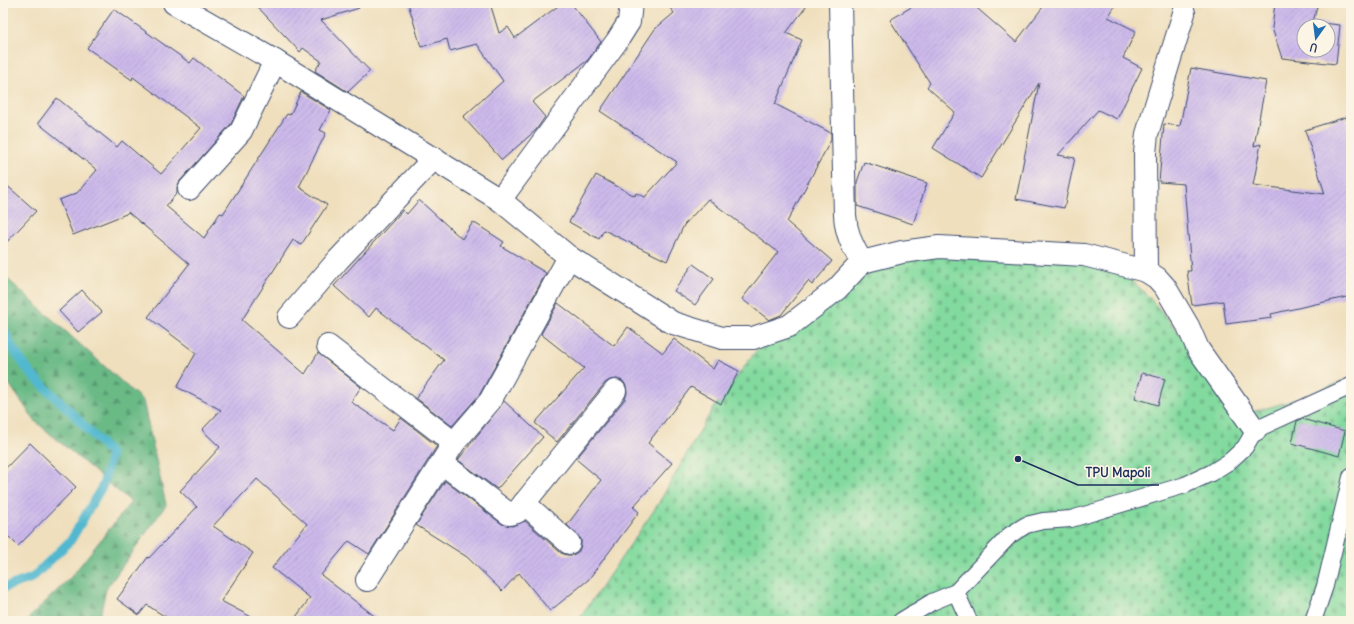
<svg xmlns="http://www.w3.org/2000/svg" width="1354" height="624" viewBox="0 0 1354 624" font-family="Delius,sans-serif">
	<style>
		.forest { fill: url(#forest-firs); stroke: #427472 }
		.cemetery { fill: url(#cemetery-stones); stroke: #4f847e }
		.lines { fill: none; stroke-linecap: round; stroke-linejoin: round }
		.stream { stroke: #51b8cf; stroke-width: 9 }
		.building { fill: url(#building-hatch); fill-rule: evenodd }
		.service-casing { stroke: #3b496c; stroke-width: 18 }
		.minor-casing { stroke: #3b496c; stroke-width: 24 }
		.service { stroke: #fff; stroke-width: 16 }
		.minor { stroke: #fff; stroke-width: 22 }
		.leader { fill: none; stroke: #1b2f5e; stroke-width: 1.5 }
		.callout-dot { fill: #1b2f5e; stroke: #fcf5e5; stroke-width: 1.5 }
		.callout-label { font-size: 13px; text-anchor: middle; font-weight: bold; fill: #1b2f5e; stroke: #fcf5e5; stroke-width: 3.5; stroke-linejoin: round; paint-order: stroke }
	</style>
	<defs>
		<pattern id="forest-firs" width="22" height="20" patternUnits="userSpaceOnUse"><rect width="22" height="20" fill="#6aba86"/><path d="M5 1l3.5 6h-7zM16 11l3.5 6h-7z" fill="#569871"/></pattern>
		<pattern id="cemetery-stones" width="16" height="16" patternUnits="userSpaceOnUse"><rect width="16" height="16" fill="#83da9f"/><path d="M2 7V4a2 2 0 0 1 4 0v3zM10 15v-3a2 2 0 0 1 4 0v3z" fill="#71bb8b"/></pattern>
		<pattern id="building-hatch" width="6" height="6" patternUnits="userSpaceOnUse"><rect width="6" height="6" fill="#cdbaeb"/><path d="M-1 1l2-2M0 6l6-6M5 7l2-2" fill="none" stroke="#afa0cc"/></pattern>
	</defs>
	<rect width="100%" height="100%" fill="#fcf5e5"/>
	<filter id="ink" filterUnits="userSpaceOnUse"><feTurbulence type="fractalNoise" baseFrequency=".025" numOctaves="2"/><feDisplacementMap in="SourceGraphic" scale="8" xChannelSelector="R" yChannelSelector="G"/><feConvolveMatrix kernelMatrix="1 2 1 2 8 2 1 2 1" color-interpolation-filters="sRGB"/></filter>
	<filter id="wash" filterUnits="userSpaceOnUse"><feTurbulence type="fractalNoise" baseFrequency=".012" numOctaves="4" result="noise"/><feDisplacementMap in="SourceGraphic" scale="16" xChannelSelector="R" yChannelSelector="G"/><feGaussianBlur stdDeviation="0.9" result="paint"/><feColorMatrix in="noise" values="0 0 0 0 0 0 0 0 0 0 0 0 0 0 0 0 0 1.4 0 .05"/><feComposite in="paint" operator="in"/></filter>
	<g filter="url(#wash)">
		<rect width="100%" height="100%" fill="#efdfbd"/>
		<polygon class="forest" points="3,275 143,401 166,505 106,589 100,616 102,621 26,621 71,577 131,502 35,421 3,375"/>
		<path class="cemetery" d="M863,255L1109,259L1147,295L1247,413C1283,405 1318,392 1351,377V621H578L657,506L711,412L761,344Z"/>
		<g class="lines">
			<polyline class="stream" points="3,327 13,349 31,374 70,411 111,454 103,485 71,540 32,578 3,588"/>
		</g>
		<g id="blocks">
			<g class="building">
				<polygon points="254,3 358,3 359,8 321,20 370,71 348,92 315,71 321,61 303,48 300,52"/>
				<polygon points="408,3 490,3 499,33 508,27 515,38 562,3 571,3 601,42 588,60 532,102 545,117 536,130 502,160 463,117 503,81 477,44 450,51 447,39 421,47"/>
				<polygon points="666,3 809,3 786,33 802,40 775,104 831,133 831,140 787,222 832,261 812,285 808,281 781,315 769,320 742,299 778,252 708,199 684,225 667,261 604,230 599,239 569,222 596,175 635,196 636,193 645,197 677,162 600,111 655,29 674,13"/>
				<polygon points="918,3 971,3 1016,42 1046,3 1117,3 1108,17 1136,31 1123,58 1142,68 1117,119 1098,110 1058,155 1075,158 1064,208 1016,199 1039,83 981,178 933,148 955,112 927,87 930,83 890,20"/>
				<path d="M1275,3H1318L1313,22L1340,25L1336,64L1282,58L1272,28ZM1304,26H1328V50H1304Z"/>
				<polygon points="114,9 190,63 194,58 244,96 231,124 180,181 177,187 177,193 166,206 204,238 220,213 223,214 287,114 290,115 301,92 331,110 320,130 326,133 299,187 327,205 301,245 293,240 242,320 305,374 318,353 361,387 351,402 393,430 401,418 437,446 369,554 349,541 321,575 381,621 293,621 310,598 272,568 307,524 257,479 213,526 253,553 221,601 259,621 172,621 147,605 139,615 117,599 148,557 149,558 197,507 180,491 220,447 202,430 221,410 177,387 196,353 148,317 189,264 128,212 126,214 73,235 59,200 77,193 97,170 38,123 57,98 117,147 122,141 161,174 201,128 133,77 132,80 87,48"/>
				<polygon points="1191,68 1266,81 1254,146 1261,144 1253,185 1325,194 1305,130 1346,117 1351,133 1351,296 1271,314 1272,318 1226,324 1223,301 1192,305 1187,271 1191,271 1184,184 1159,182 1164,124 1180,126"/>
				<polygon points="864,162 927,183 913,224 857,206 857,182"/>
				<polygon points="3,182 36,211 3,246"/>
				<polygon points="419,200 462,239 473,222 504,242 501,246 546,273 480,394 452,426 416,398 444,360 376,308 369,317 334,286 403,210 407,214"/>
				<polygon points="693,264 714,279 695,305 674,291"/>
				<polygon points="82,290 102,312 78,332 59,311"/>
				<polygon points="558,303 614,346 628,327 663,353 674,339 713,369 718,360 739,371 721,404 691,387 648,443 672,463 633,507 639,512 588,580 550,611 519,573 502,591 467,557 416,525 445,481 502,524 512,526 525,521 561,553 567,555 573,555 579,551 581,545 581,539 567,525 601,480 576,459 625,399 627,393 626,386 623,381 617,379 610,380 605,383 557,442 535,423 584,368 541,334"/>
				<polygon points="1142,373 1165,379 1158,405 1135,398"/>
				<polygon points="504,401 543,437 497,489 458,460"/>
				<polygon points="1302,419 1345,431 1339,456 1292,443 1297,421"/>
				<polygon points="30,443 76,487 18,546 3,531 3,471"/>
			</g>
		</g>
	</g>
	<g filter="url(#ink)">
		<use href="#blocks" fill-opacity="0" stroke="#3b496c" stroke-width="1"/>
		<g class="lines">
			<g class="service-casing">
				<g id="service">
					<polyline points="956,592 969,621"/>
					<polyline points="901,621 932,602 956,592 1010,535 1026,525 1043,521 1071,519 1185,485 1211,473 1230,461 1245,447 1255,430 1351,386"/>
					<polyline points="1313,621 1325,586 1351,477"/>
				</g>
			</g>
			<g class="minor-casing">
				<g id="minor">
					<polyline points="174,3 275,61 500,200 569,257 673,323 722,338 753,338 789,326 837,289 862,262"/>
					<path d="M840,3L845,215C846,233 852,246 862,262L902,252L939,247L1084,255L1146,271L1157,278L1165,287L1188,326L1198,349L1255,430"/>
					<polyline points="189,189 241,131 275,61"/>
					<polyline points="500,200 617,41 629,22 631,3"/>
					<polyline points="1146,271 1145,153 1147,134 1184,13"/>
					<polyline points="289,317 338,260 434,158"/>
					<polyline points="328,346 454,443"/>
					<polyline points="442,463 509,514 517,512 615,391"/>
					<polyline points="524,503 569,543"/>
					<polyline points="367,580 454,443 490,401 569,257"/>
				</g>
			</g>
			<use href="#service" class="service"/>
			<use href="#minor" class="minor"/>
		</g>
	</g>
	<path class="leader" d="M1018 459L1078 485H1159"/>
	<circle class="callout-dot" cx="1018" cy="459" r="4"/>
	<g class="callout-label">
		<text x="1118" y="477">TPU Mapoli</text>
	</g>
	<rect width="1354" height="624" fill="none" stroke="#fcf5e5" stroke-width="16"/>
	<g transform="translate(1316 38) rotate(194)"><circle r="19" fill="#fcf5e5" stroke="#a2a6af"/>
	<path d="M0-3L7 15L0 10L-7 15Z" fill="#1f6fb2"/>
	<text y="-6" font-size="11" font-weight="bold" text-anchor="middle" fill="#1b2f5e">U</text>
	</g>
</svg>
